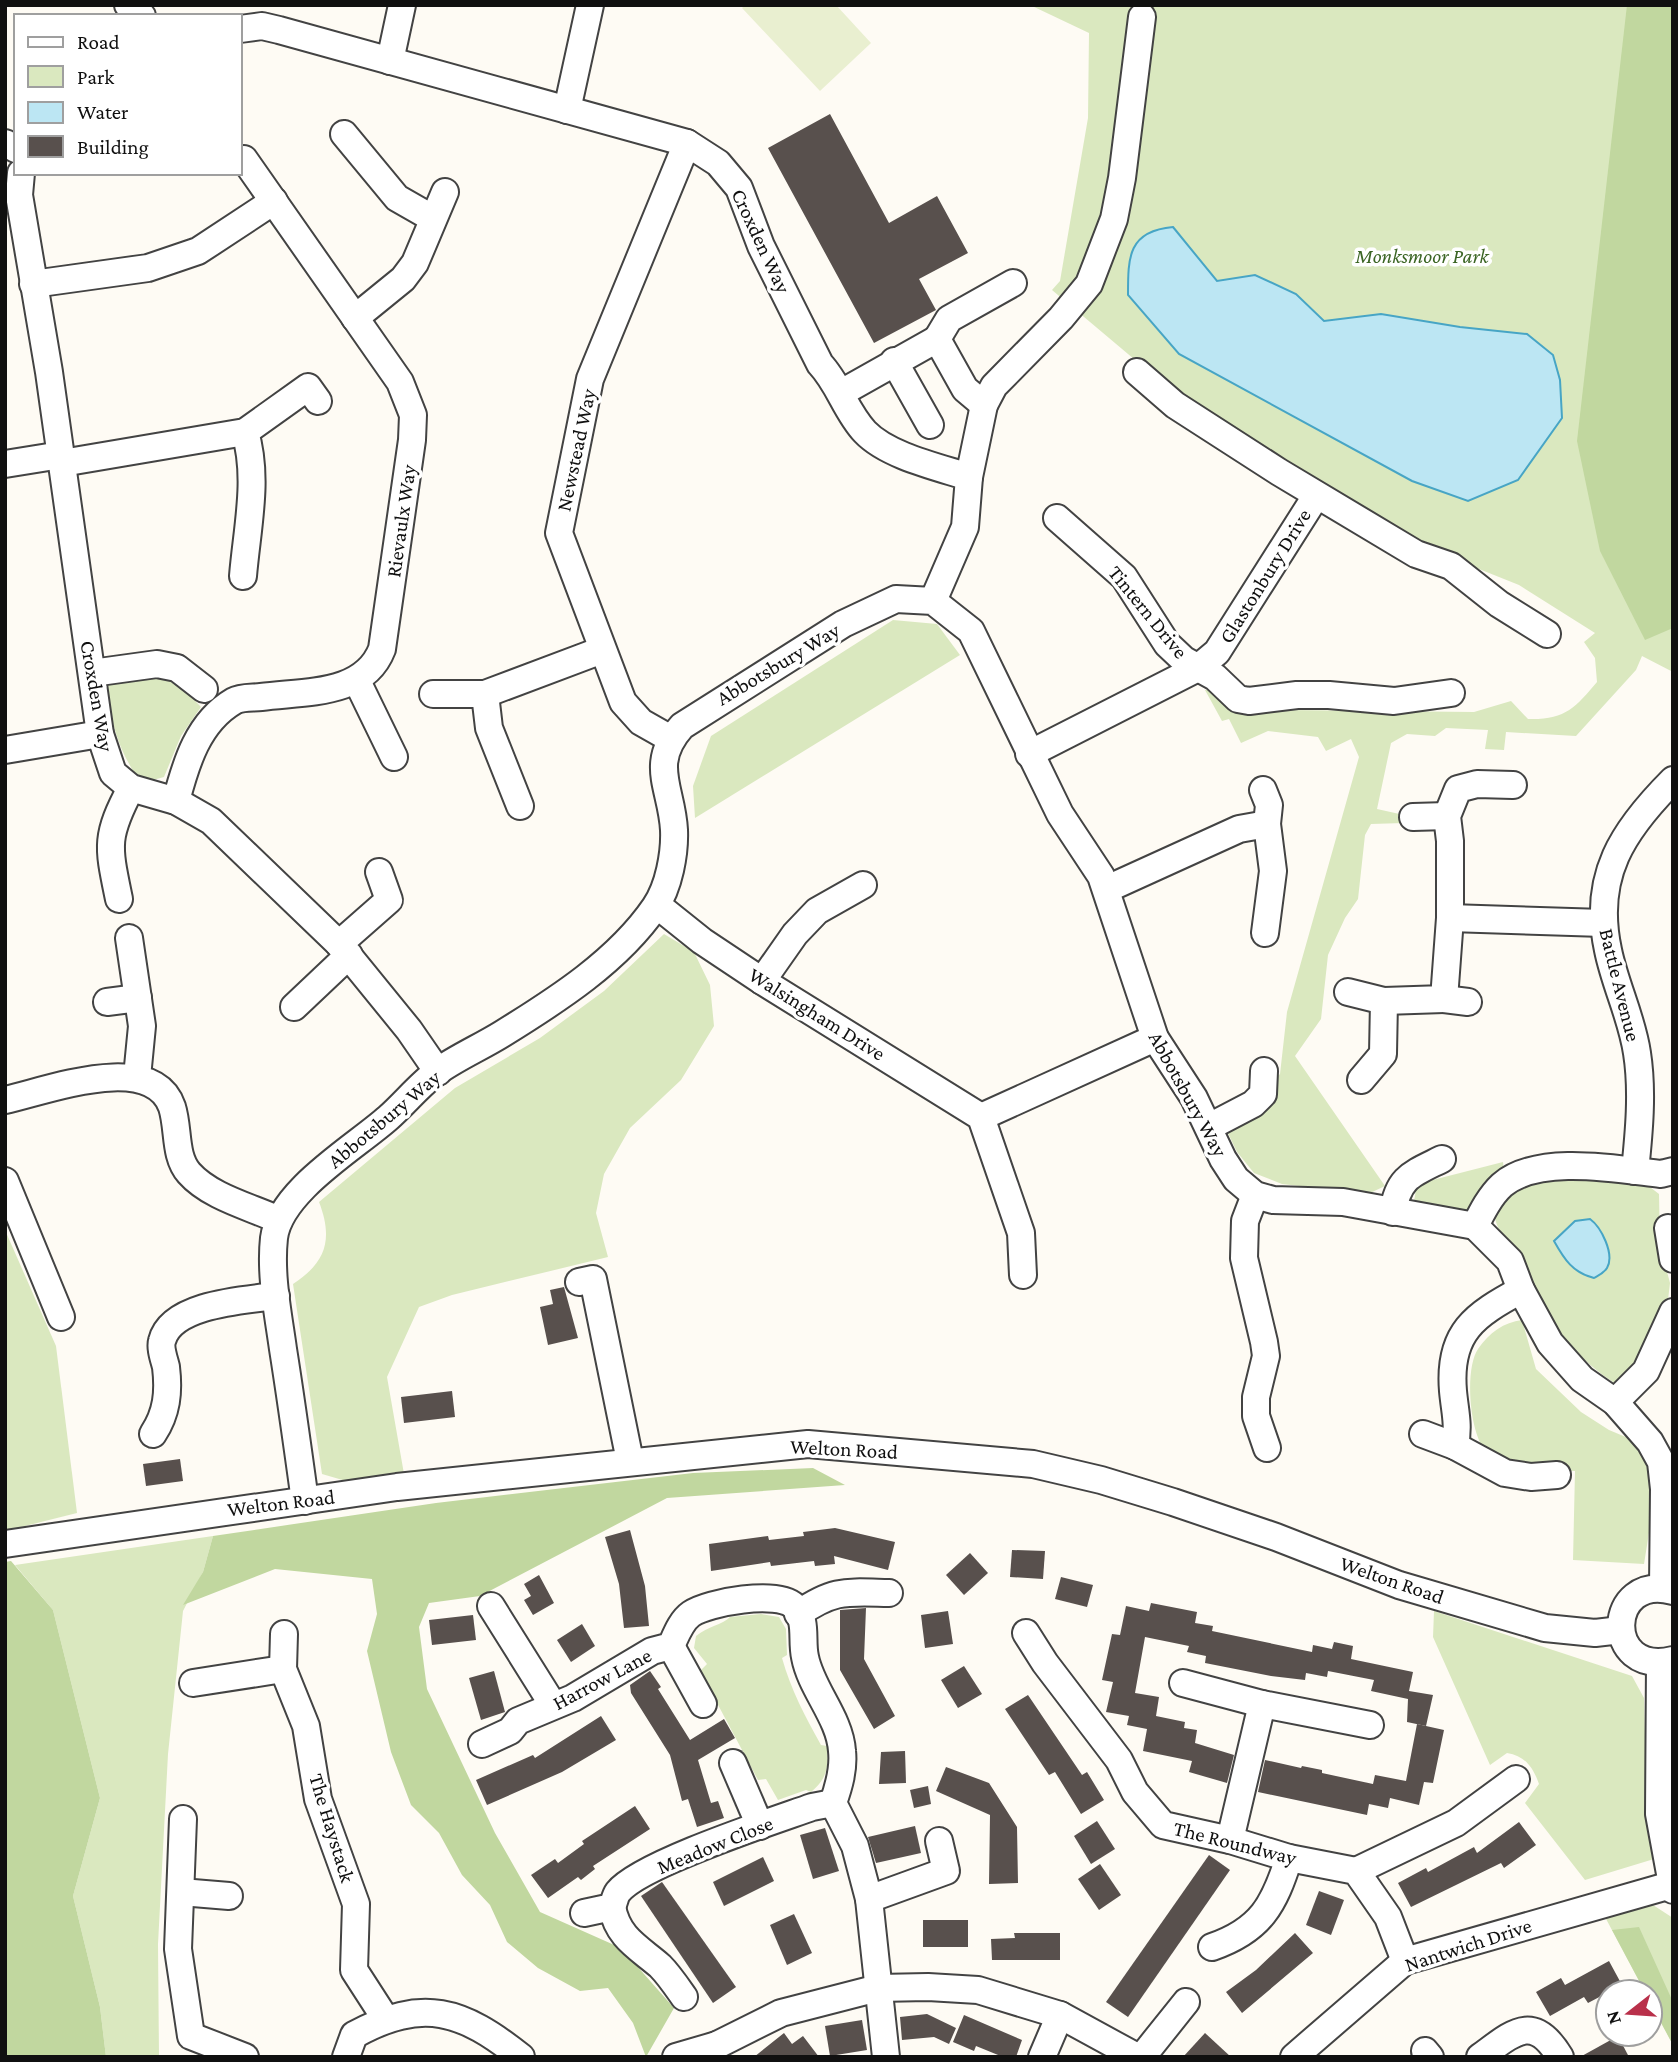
<svg xmlns="http://www.w3.org/2000/svg" width="1678" height="2062" viewBox="0 0 1678 2062" font-family="'Crimson Pro',serif">
	<style>
		.green { fill: #dae8bf }
		.forest { fill: #c1d79f }
		.pitch { fill: #e9efd0 }
		.water { fill: #bce6f3; stroke: #47a5c5; stroke-width: 2 }
		.building { fill: #58504d }
		.lines { fill: none; stroke-linecap: round; stroke-linejoin: round }
		.minor-casing { stroke: #434343; stroke-width: 30 }
		.minor { stroke: #fff; stroke-width: 26 }
		.labels { text-anchor: middle; stroke-width: 7; stroke-linejoin: round; paint-order: stroke }
		.street-label { font-size: 21px; fill: #101010; stroke: #fff }
		.park-label { font-size: 21px; font-style: italic; fill: #3b6524; stroke: #fff }
	</style>
	<rect width="100%" height="100%" fill="#fefbf4"/>
	<g class="green">
		<path d="M1030,5H1673V672L1642,656L1636,670L1576,736L1506,732L1504,750L1485,749L1488,730L1446,728L1435,736L1407,734L1391,743L1377,809L1404,815V823L1371,824L1365,835L1358,899L1345,918L1328,955L1321,1019L1295,1056L1385,1186L1368,1194L1282,1184L1254,1173L1237,1152L1225,1127L1280,1074L1287,1012L1359,757L1351,739L1326,751L1318,737L1268,731L1241,743L1229,719L1222,721L1205,690H1212L1232,709L1245,715L1285,710L1474,712L1511,701L1528,719C1565,720 1575,708 1597,682L1595,658L1584,642L1595,633L1519,585L1419,545L1185,402L1052,290L1060,281L1088,118L1089,33Z"/>
		<polygon points="893,620 937,624 960,655 695,818 693,786 711,736"/>
		<path d="M159,676L178,683L201,707L181,736L164,777L153,780L136,776C116,743 111,721 106,683Z"/>
		<path d="M664,934L694,952L710,985L714,1026L681,1080L630,1128L604,1174L596,1213L608,1257L452,1295L419,1307L387,1377L404,1474L346,1481L322,1474L293,1284C327,1262 333,1238 319,1202L455,1088L540,1038L604,991Z"/>
		<polygon points="1503,1162 1504,1172 1472,1214 1413,1207 1417,1184"/>
		<path d="M1576,1178L1646,1184L1659,1194L1660,1245L1670,1283L1666,1317L1644,1358L1616,1384C1580,1361 1551,1328 1533,1288C1529,1279 1528,1266 1523,1258C1510,1238 1495,1236 1494,1209C1520,1181 1539,1179 1576,1178Z"/>
		<polygon points="5,1230 56,1346 77,1513 5,1531"/>
		<path d="M1522,1320L1536,1369L1581,1412L1609,1430L1633,1440L1652,1471L1655,1495L1644,1564L1573,1560L1575,1471C1549,1469 1512,1472 1490,1456C1469,1441 1464,1369 1478,1349C1489,1333 1504,1322 1522,1320Z"/>
		<polygon points="213,1536 203,1572 183,1611 168,1754 158,1944 159,2057 106,2057 100,2007 73,1896 100,1798 53,1610 15,1565"/>
		<path d="M1434,1611L1632,1676L1644,1698L1647,1808L1654,1859L1585,1880L1525,1803L1539,1784C1533,1767 1525,1756 1507,1753L1490,1765L1433,1637Z"/>
		<path d="M761,1614L779,1617L786,1629L787,1655L782,1658C791,1690 805,1716 821,1745L827,1746C829,1767 827,1779 811,1792L806,1790L778,1800L766,1779L758,1780L700,1671L707,1664L694,1648L696,1636C708,1626 722,1625 730,1617Z"/>
		<polygon points="1653,1905 1673,1918 1673,2045 1650,2002 1650,1992 1645,1992 1605,1917"/>
	</g>
	<g class="forest">
		<polygon points="1627,5 1673,5 1673,628 1645,640 1600,551 1577,441"/>
		<polygon points="813,1468 845,1485 667,1498 480,1596 429,1603 419,1627 427,1689 495,1833 540,1912 621,1948 674,2008 646,2057 633,2023 608,1988 580,1991 538,1968 507,1942 490,1905 462,1875 439,1833 411,1805 391,1752 367,1651 377,1614 372,1579 275,1569 183,1605 203,1572 213,1536 436,1503 693,1473"/>
		<polygon points="11,1561 53,1610 100,1798 73,1896 100,2007 106,2057 5,2057 5,1562"/>
		<polygon points="1639,1927 1673,2002 1673,2045 1650,2002 1650,1992 1645,1992 1612,1930"/>
	</g>
	<polygon class="pitch" points="745,5 836,5 871,43 820,91 742,8"/>
	<g class="water">
		<path d="M1173,227L1217,281L1255,275L1296,294L1324,321L1381,314L1460,327L1527,334L1553,355L1560,380L1562,418L1518,480L1468,501L1412,481L1179,354L1128,295C1128,257 1128,231 1173,227Z"/>
		<path d="M1590,1219C1601,1227 1615,1254 1607,1268C1604,1273 1599,1275 1594,1278C1573,1273 1564,1259 1554,1241L1575,1221Z"/>
	</g>
	<g class="building">
		<polygon points="830,114 889,223 937,196 968,253 919,279 936,310 874,343 768,148"/>
		<polygon points="564,1287 578,1338 548,1345 540,1307 553,1304 550,1290"/>
		<polygon points="452,1391 455,1417 404,1423 401,1397"/>
		<polygon points="180,1459 183,1481 146,1486 143,1464"/>
		<polygon points="835,1528 895,1542 888,1570 834,1556 835,1564 815,1566 814,1561 771,1566 770,1562 711,1571 709,1544 768,1536 769,1540 804,1536 803,1532"/>
		<polygon points="630,1530 645,1586 649,1626 624,1628 619,1584 605,1537"/>
		<polygon points="1012,1550 1045,1551 1043,1579 1010,1577"/>
		<polygon points="970,1553 988,1573 964,1595 946,1575"/>
		<polygon points="539,1575 554,1603 533,1615 524,1600 531,1596 524,1584"/>
		<polygon points="1061,1577 1093,1585 1087,1607 1055,1599"/>
		<polygon points="1151,1603 1197,1612 1195,1623 1213,1626 1212,1631 1312,1652 1313,1645 1332,1649 1334,1642 1353,1646 1351,1659 1413,1672 1409,1691 1433,1695 1426,1726 1407,1722 1408,1699 1371,1691 1374,1680 1328,1671 1327,1677 1306,1673 1305,1680 1271,1676 1205,1663 1206,1656 1187,1652 1189,1646 1145,1637 1135,1693 1159,1697 1156,1716 1185,1722 1184,1728 1197,1730 1195,1743 1234,1755 1227,1783 1189,1772 1192,1761 1143,1751 1147,1729 1127,1725 1129,1716 1106,1712 1113,1682 1102,1680 1112,1634 1120,1635 1126,1606 1149,1611"/>
		<polygon points="866,1608 864,1659 895,1716 874,1729 840,1670 840,1610"/>
		<polygon points="948,1611 953,1644 925,1648 921,1615"/>
		<polygon points="473,1615 476,1640 432,1645 429,1620"/>
		<polygon points="582,1624 595,1646 571,1662 557,1640"/>
		<polygon points="964,1666 982,1694 958,1708 941,1680"/>
		<polygon points="494,1671 505,1712 481,1720 469,1678"/>
		<polygon points="650,1671 661,1687 658,1689 690,1740 724,1719 735,1738 698,1760 711,1803 718,1801 724,1818 697,1827 688,1799 682,1801 670,1755 631,1693 630,1685"/>
		<polygon points="1028,1695 1082,1775 1087,1772 1104,1800 1081,1814 1055,1772 1049,1775 1005,1709"/>
		<polygon points="601,1716 616,1740 562,1772 487,1805 476,1780 533,1755 535,1758"/>
		<polygon points="1417,1724 1444,1730 1433,1783 1424,1782 1419,1805 1390,1798 1388,1808 1369,1804 1367,1815 1258,1792 1265,1760 1301,1768 1302,1766 1322,1770 1322,1773 1373,1784 1375,1775 1406,1781"/>
		<polygon points="905,1751 906,1783 879,1784 881,1752"/>
		<polygon points="946,1767 989,1783 1017,1827 1018,1883 989,1884 990,1815 936,1791"/>
		<polygon points="928,1786 931,1804 914,1808 910,1790"/>
		<polygon points="635,1806 650,1829 593,1866 595,1869 581,1880 578,1877 548,1898 531,1875 555,1859 558,1863 584,1844 582,1841"/>
		<polygon points="1097,1821 1115,1849 1091,1864 1074,1836"/>
		<polygon points="1519,1822 1536,1845 1504,1868 1501,1863 1411,1907 1398,1883 1426,1868 1428,1872 1474,1847 1477,1853"/>
		<polygon points="915,1826 921,1853 876,1863 868,1837"/>
		<polygon points="825,1828 839,1871 813,1879 800,1835"/>
		<polygon points="1209,1855 1230,1870 1128,2017 1106,2002"/>
		<polygon points="763,1857 774,1881 724,1906 713,1882"/>
		<polygon points="1100,1864 1121,1895 1099,1910 1078,1879"/>
		<polygon points="662,1882 736,1987 713,2003 641,1896"/>
		<polygon points="1319,1891 1344,1900 1331,1935 1306,1925"/>
		<polygon points="794,1914 812,1953 787,1965 770,1925"/>
		<rect x="923" y="1920" width="45" height="27"/>
		<polygon points="1014,1933 1060,1933 1060,1960 992,1960 991,1939 1015,1938"/>
		<polygon points="1295,1933 1313,1953 1242,2013 1226,1992 1256,1970"/>
		<polygon points="1609,1961 1622,1985 1588,2003 1584,1997 1550,2016 1536,1992 1561,1978 1565,1985"/>
		<polygon points="927,2014 956,2028 949,2044 934,2037 902,2040 900,2017"/>
		<polygon points="964,2015 1022,2040 1016,2057 1003,2057 976,2046 974,2051 953,2042"/>
		<polygon points="862,2020 867,2050 830,2056 825,2026"/>
		<polygon points="784,2033 792,2044 803,2036 819,2057 754,2057"/>
		<polygon points="1205,2033 1231,2057 1183,2057"/>
		<polygon points="1618,2036 1629,2057 1580,2057"/>
	</g>
	<g class="lines">
		<g class="minor-casing">
			<g id="minor">
				<polyline points="128,5 142,16"/>
				<path d="M240,29L262,26L279,30L687,143L718,163L739,188L761,246L820,364C839,384 846,412 865,432C888,456 938,467 969,477L965,527L933,601"/>
				<polyline points="390,61 402,5"/>
				<polyline points="567,110 590,5"/>
				<polyline points="344,134 397,198 432,218"/>
				<polyline points="5,143 16,149"/>
				<polyline points="21,173 19,195 49,372 100,734 113,773 131,788 176,801 211,821 339,944 409,1030 438,1072"/>
				<polyline points="33,284 148,268 198,251 274,201"/>
				<polyline points="355,318 403,279 415,263 445,192"/>
				<polyline points="937,339 949,319 1013,283"/>
				<polyline points="894,361 930,425"/>
				<polyline points="1137,372 1175,405 1279,472 1416,554 1451,566 1499,604 1547,634"/>
				<polyline points="841,393 937,339 965,389 984,405"/>
				<polyline points="62,463 245,432 308,387 318,401"/>
				<polyline points="5,464 61,455"/>
				<polyline points="969,477 984,405 994,386 1061,318 1089,284 1114,219 1122,178 1142,17"/>
				<polyline points="1057,518 1124,577 1167,644 1184,660 1215,677 1238,699 1249,701 1297,695 1329,695 1394,701 1451,693"/>
				<path d="M243,576C247,528 259,478 245,432"/>
				<polyline points="92,673 157,664 177,668 204,689"/>
				<polyline points="357,681 394,757"/>
				<polyline points="433,694 485,694 602,650"/>
				<polyline points="485,694 489,728 520,806"/>
				<polyline points="671,739 641,722 623,702 559,533 590,379 687,143"/>
				<polyline points="5,750 100,734"/>
				<polyline points="1029,754 1198,668 1217,652 1316,496"/>
				<polyline points="1263,790 1269,805 1267,824 1273,871 1265,933"/>
				<path d="M176,801C186,763 198,722 234,701C241,697 253,698 261,697C305,691 364,696 382,649L412,440L413,415L400,382L244,159"/>
				<polyline points="1413,817 1447,816"/>
				<polyline points="1107,889 1239,829 1267,824"/>
				<path d="M119,899C108,846 105,837 131,788"/>
				<polyline points="657,905 702,941 762,981 981,1117 1021,1233 1023,1275"/>
				<polyline points="1450,918 1603,923"/>
				<polyline points="129,938 142,1026 137,1077"/>
				<polyline points="339,944 389,900 379,872"/>
				<polyline points="762,981 795,934 817,911 863,885"/>
				<polyline points="1348,992 1384,1001 1383,1054 1361,1080"/>
				<polyline points="1444,999 1468,1002"/>
				<polyline points="1384,1001 1444,999 1450,918 1450,841 1447,816 1458,789 1477,784 1513,785"/>
				<polyline points="107,1002 138,998"/>
				<polyline points="294,1007 349,955"/>
				<path d="M5,1100C47,1091 152,1050 172,1107C179,1129 174,1156 189,1173C210,1197 251,1207 279,1220"/>
				<polyline points="981,1117 1155,1038"/>
				<polyline points="1209,1127 1253,1104 1263,1094 1264,1071"/>
				<path d="M1635,1171C1639,1133 1643,1091 1637,1053C1632,1018 1615,985 1608,950C1592,876 1623,830 1673,780"/>
				<polyline points="5,1181 61,1317"/>
				<polyline points="1255,1195 1245,1221 1244,1258 1264,1342 1266,1356 1256,1397 1256,1416 1267,1448"/>
				<path d="M1393,1212C1398,1177 1412,1174 1442,1159"/>
				<polyline points="1475,1226 1510,1261 1521,1290 1550,1343 1582,1379 1615,1402 1650,1442 1661,1462 1664,1489 1663,1588"/>
				<path d="M1475,1226C1482,1212 1490,1196 1502,1185C1538,1154 1617,1169 1661,1174L1673,1171"/>
				<polyline points="1668,1228 1673,1259"/>
				<polyline points="579,1282 593,1279 630,1461"/>
				<polyline points="1615,1402 1646,1371 1673,1312"/>
				<path d="M153,1434C167,1413 169,1392 166,1367C164,1359 160,1348 162,1341C171,1304 244,1300 276,1296"/>
				<polyline points="1423,1434 1455,1446 1505,1473 1531,1477 1557,1475"/>
				<path d="M1455,1446C1459,1423 1455,1413 1453,1391C1448,1332 1475,1315 1521,1290"/>
				<path d="M305,1501C298,1450 291,1399 283,1349C278,1313 270,1275 274,1238C280,1191 354,1148 388,1118C405,1103 420,1084 438,1071C458,1057 481,1047 502,1034C557,1000 618,961 655,907C669,887 675,853 674,830C672,788 648,764 682,726L843,624L896,599L933,601L971,631L1060,814L1101,876L1155,1038L1194,1098L1223,1159L1236,1179L1255,1195L1273,1200L1343,1202L1475,1226"/>
				<polyline points="5,1544 397,1487 808,1444 1033,1464 1101,1480 1173,1502 1276,1537 1399,1585 1545,1628 1595,1633 1621,1630"/>
				<path d="M1673,1591C1606,1572 1602,1677 1673,1660"/>
				<polyline points="491,1606 553,1705"/>
				<path d="M798,1614C834,1589 846,1592 889,1593"/>
				<polyline points="1026,1633 1045,1663 1119,1760 1135,1792 1163,1825 1230,1840 1289,1858 1356,1871 1388,1917 1405,1961"/>
				<polyline points="284,1634 283,1669 306,1726 318,1799 356,1904 354,1970 385,2018"/>
				<polyline points="671,1646 703,1704"/>
				<polyline points="1660,1663 1659,1814 1673,1890"/>
				<polyline points="193,1683 283,1669"/>
				<polyline points="1183,1683 1262,1704"/>
				<path d="M482,1744L510,1731L518,1721L573,1698L652,1651L671,1646C676,1635 681,1621 691,1614C708,1602 778,1590 794,1606C808,1621 801,1639 805,1657C811,1689 840,1718 842,1751C844,1769 839,1786 833,1803L855,1846L869,1899L886,2057"/>
				<polyline points="733,1763 760,1826"/>
				<polyline points="183,1819 178,1949 191,2036 245,2057"/>
				<polyline points="1230,1840 1262,1704 1370,1725"/>
				<polyline points="1356,1871 1456,1823 1516,1779"/>
				<polyline points="181,1892 229,1896"/>
				<polyline points="869,1899 946,1871 939,1841"/>
				<path d="M612,1907C618,1938 638,1947 660,1966C669,1975 677,1987 684,1997"/>
				<path d="M584,1913L612,1907C614,1903 615,1896 618,1892C640,1864 773,1821 812,1807L833,1803"/>
				<path d="M1212,1947C1261,1930 1274,1905 1289,1858"/>
				<polyline points="1425,2051 1430,2057"/>
				<path d="M346,2057L354,2035C423,1997 462,2010 521,2057"/>
				<polyline points="676,2057 717,2045"/>
				<polyline points="709,2057 717,2045 781,2013 878,1988 928,1987 978,1990 1060,2015 1137,2057"/>
				<polyline points="1042,2057 1060,2015"/>
				<polyline points="1142,2057 1186,2002"/>
				<polyline points="1294,2057 1405,1961 1671,1885"/>
				<path d="M1480,2057C1513,2033 1533,2012 1560,2057"/>
			</g>
		</g>
		<use href="#minor" class="minor"/>
	</g>
	<g class="labels">
		<g class="street-label">
			<text transform="translate(761 241) rotate(65)" y="7">Croxden Way</text>
			<text transform="translate(576 450) rotate(-78)" y="7">Newstead Way</text>
			<text transform="translate(401 521) rotate(-82)" y="7">Rievaulx Way</text>
			<text transform="translate(1265 576) rotate(-58)" y="7">Glastonbury Drive</text>
			<text transform="translate(1148 612) rotate(51)" y="7">Tintern Drive</text>
			<text transform="translate(778 664) rotate(-31)" y="7">Abbotsbury Way</text>
			<text transform="translate(97 696) rotate(80)" y="7">Croxden Way</text>
			<text transform="translate(1620 985) rotate(76)" y="7">Battle Avenue</text>
			<text transform="translate(817 1014) rotate(32)" y="7">Walsingham Drive</text>
			<text transform="translate(1188 1094) rotate(61)" y="7">Abbotsbury Way</text>
			<text transform="translate(384 1119) rotate(-40)" y="7">Abbotsbury Way</text>
			<text transform="translate(844 1449) rotate(3)" y="7">Welton Road</text>
			<text transform="translate(281 1503) rotate(-7)" y="7">Welton Road</text>
			<text transform="translate(1392 1580) rotate(19)" y="7">Welton Road</text>
			<text transform="translate(602 1679) rotate(-28)" y="7">Harrow Lane</text>
			<text transform="translate(332 1828) rotate(73)" y="7">The Haystack</text>
			<text transform="translate(1235 1843) rotate(14)" y="7">The Roundway</text>
			<text transform="translate(715 1845) rotate(-22)" y="7">Meadow Close</text>
			<text transform="translate(1468 1945) rotate(-18)" y="7">Nantwich Drive</text>
		</g>
		<g class="park-label">
			<text x="1422" y="263">Monksmoor Park</text>
		</g>
	</g>
	<rect width="1678" height="2062" fill="none" stroke="#101010" stroke-width="14"/>
	<rect x="14" y="14" width="228" height="161" fill="#ffffff" stroke="#9f9f9f" stroke-width="2"/>
	<rect x="28" y="37" width="35" height="10" fill="#ffffff" stroke="#9f9f9f" stroke-width="2"/>
	<text x="77" y="49" font-size="21" fill="#101010">Road</text>
	<rect x="28" y="66" width="35" height="21" fill="#dae8bf" stroke="#9f9f9f" stroke-width="2"/>
	<text x="77" y="84" font-size="21" fill="#101010">Park</text>
	<rect x="28" y="102" width="35" height="21" fill="#bce6f3" stroke="#9f9f9f" stroke-width="2"/>
	<text x="77" y="119" font-size="21" fill="#101010">Water</text>
	<rect x="28" y="136" width="35" height="21" fill="#58504d" stroke="#9f9f9f" stroke-width="2"/>
	<text x="77" y="154" font-size="21" fill="#101010">Building</text>
	<g transform="translate(1629 2013) rotate(253)"><circle r="33" fill="#ffffff" stroke="#9f9f9f" stroke-width="2"/>
	<path d="M0-5L12 26L0 18L-12 26Z" fill="#b9304a"/>
	<text y="-10" font-size="19" font-weight="bold" text-anchor="middle" fill="#101010">N</text>
	</g>
</svg>
